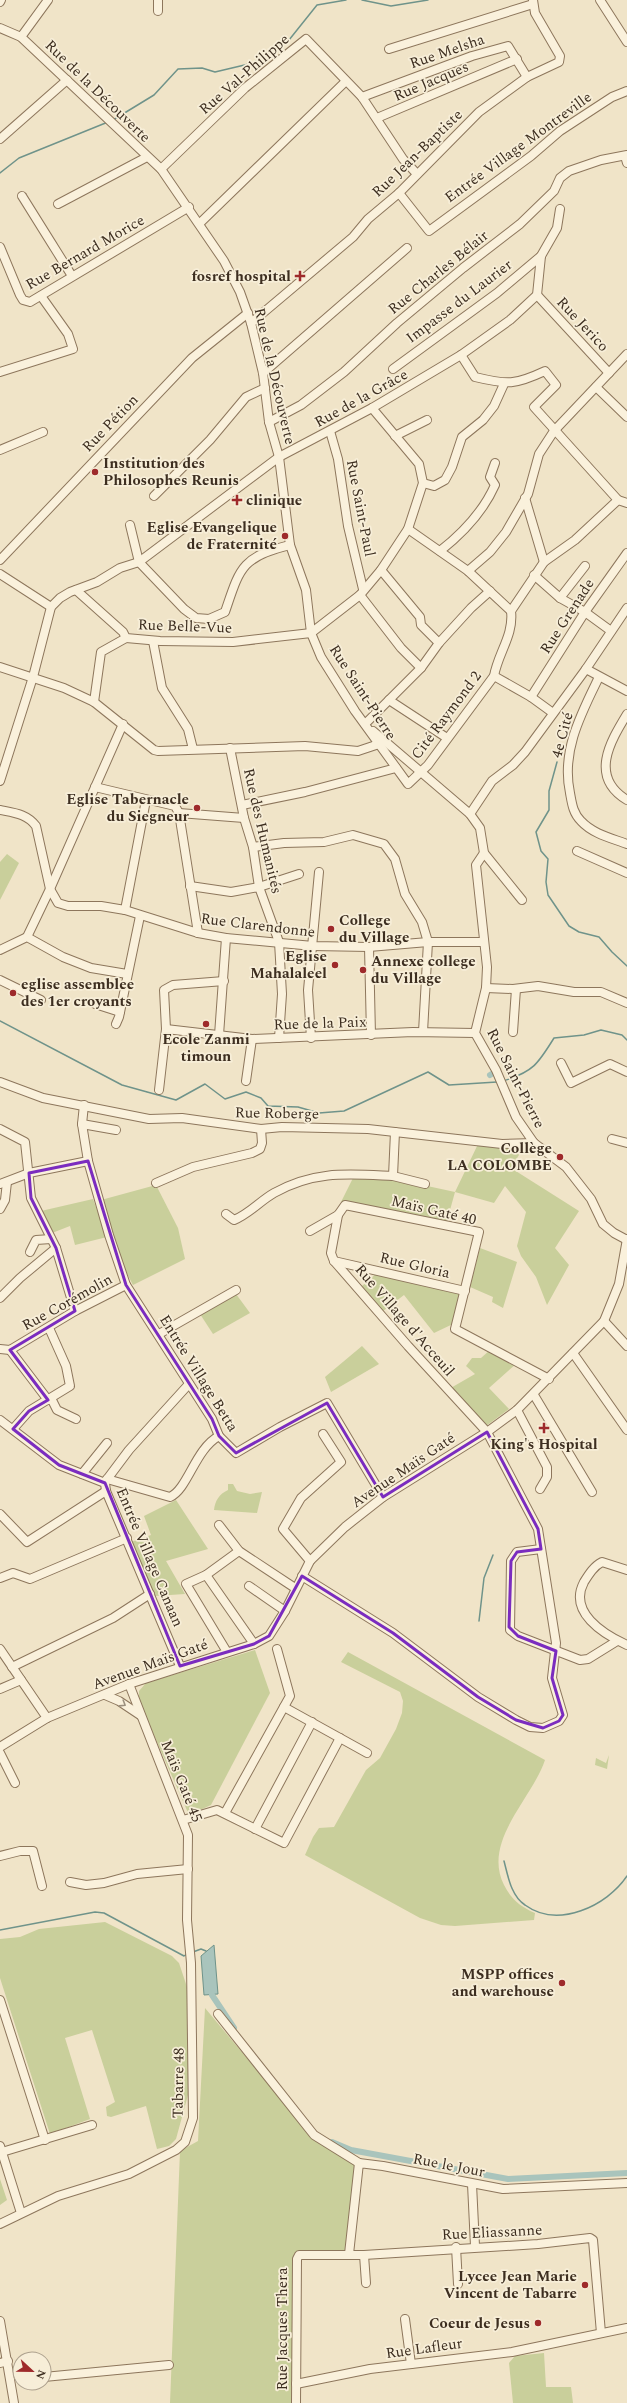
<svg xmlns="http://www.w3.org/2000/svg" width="627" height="2403" viewBox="0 0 627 2403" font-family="Spectral,serif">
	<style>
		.green { fill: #c9cf9b }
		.water { fill: #a9c4bc; stroke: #6f938a }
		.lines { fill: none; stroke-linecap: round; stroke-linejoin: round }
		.stream { stroke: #6f938a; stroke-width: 1.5 }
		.canal { stroke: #a9c4bc; stroke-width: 6 }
		.minor-casing { stroke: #8d765c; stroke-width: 10 }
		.minor { stroke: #faf1dc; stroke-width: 8 }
		.oneway { stroke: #9c907e }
		.marked { fill: none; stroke: #7b2cbf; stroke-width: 3; stroke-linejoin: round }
		.poi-dot { fill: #9e2a2b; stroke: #f7eed8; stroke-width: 1.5 }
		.labels { text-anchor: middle; stroke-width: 3.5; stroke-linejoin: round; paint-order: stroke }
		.street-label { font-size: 15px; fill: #3d2e20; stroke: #f7eed8 }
		.poi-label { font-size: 15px; font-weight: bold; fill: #3d2e20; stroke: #f7eed8; text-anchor: end }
	</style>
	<rect width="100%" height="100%" fill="#f0e4c8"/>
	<g class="green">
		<polygon points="7,854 19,863 0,900 0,862"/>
		<polygon points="479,1142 525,1145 511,1168 579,1211 555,1248 569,1265 547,1305 536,1277 521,1256 517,1246 526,1212 505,1186 494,1203 455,1192 447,1221 341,1202 354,1176 395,1179 455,1192"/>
		<polygon points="156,1185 178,1228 185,1259 133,1285 124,1268 101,1200"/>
		<polygon points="93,1199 107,1237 75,1245 70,1226 52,1233 41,1211"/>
		<polygon points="480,1248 517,1262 503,1308 492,1302 493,1297 470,1287"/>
		<polygon points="377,1273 462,1295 455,1323 434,1333 404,1295 383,1311 362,1286"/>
		<polygon points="236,1294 250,1313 213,1334 200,1314"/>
		<polygon points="362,1346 379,1364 331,1392 325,1377"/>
		<polygon points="490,1350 516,1364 489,1388 509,1409 486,1426 449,1389 475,1374 466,1366 472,1358 481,1358"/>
		<path d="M228,1484H233L237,1491L250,1494L262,1492L257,1513L214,1510C215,1501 219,1494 228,1490Z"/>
		<polygon points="176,1500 208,1549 166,1561 185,1594 155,1596 131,1542 151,1535 144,1516"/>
		<polygon points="255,1650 270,1693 211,1805 189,1815 139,1701 139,1691 146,1683"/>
		<path d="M348,1652L545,1760C532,1799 482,1841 504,1885C511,1899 521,1907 535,1913L534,1920L455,1926L441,1925L420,1918L305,1855L313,1837L319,1828L334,1827L366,1770L380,1758L396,1729L402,1713L403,1701L400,1692L341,1662Z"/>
		<polygon points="609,1755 607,1769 595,1765 596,1758 606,1763"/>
		<polygon points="105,1922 172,1956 179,1963 187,1987 189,2035 188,2095 176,2139 169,2146 157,2149 146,2106 111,2117 107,2116 106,2107 115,2102 92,2030 65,2038 90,2119 50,2134 0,1978 0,1939 20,1937 39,1929"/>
		<polygon points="205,2008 316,2141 355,2163 346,2250 294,2253 294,2403 170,2403 180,2151 198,2141"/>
		<polygon points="0,2179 7,2200 0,2205"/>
		<polygon points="544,2353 546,2387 571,2387 573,2403 513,2403 509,2363 515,2356"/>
	</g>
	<polygon class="water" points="214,1945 218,1994 204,1995 201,1956"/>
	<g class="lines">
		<g class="stream">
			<polyline points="362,0 391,6 428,0"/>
			<polyline points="113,120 154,95 178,69 202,68 215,72 253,63 289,40 317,5 346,0"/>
			<polyline points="0,173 19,158 108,122"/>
			<polyline points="557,762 549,791 549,810 536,832 541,851 548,859 546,882 548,895 569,926 579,932 599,937 612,952 627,966"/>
			<polyline points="0,1021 122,1085 176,1100 205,1084 225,1099 246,1092 261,1098 268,1106 298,1107 319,1113 344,1111 428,1072 449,1085 497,1082"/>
			<path d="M503,1081C533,1072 538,1064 554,1038L584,1035L601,1030L622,1035L627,1040"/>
			<polyline points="479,1621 484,1578 493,1555"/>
			<path d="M504,1861C508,1876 511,1896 525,1905C558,1929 607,1906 627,1876"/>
			<polyline points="0,1930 95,1912 104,1913 184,1956 187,1954"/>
			<polyline points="193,1952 201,1949 206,1951"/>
		</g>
		<g class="canal">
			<polyline points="490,1075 495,1072"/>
			<polyline points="212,1995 234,2028"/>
			<polyline points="332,2142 351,2150 508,2179 627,2173"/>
		</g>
		<g class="minor-casing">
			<g id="minor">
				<polyline points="600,0 627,42"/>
				<polyline points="0,2 1,0"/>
				<polyline points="158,11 158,0"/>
				<path d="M0,28L21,37L161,169L224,261L240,292L251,323L263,373L269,422L279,457L290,545L306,590L311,633L321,657L355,711L408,784L428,765L494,676C498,653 514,635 511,611L544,562L575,540L618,500L627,503"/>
				<polyline points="21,37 48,0"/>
				<polyline points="389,49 533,4"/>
				<polyline points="362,97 472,56 508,46 527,77"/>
				<polyline points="377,118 517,59"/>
				<polyline points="0,139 67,80"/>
				<polyline points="625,156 627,163"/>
				<polyline points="161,169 245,88 306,39 362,97 403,159 417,174"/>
				<polyline points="399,193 429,231 531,156 560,131 612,97 627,91"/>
				<polyline points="22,196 72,276"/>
				<polyline points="58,204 147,157"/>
				<polyline points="200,223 345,82"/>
				<polyline points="0,247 20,295 23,300 30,302 189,207"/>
				<polyline points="537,295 609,373"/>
				<polyline points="251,323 353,237 368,219 399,193 479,112 527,77 559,62 560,56 535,13 533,0"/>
				<path d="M461,355L475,377C508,385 515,385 545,371L556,385L534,407L618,500"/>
				<polyline points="393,369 497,293 541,256"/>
				<polyline points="0,372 73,349 68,334 41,296"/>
				<polyline points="263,373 407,248"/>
				<polyline points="596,387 627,417"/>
				<polyline points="269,422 301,405 344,372 397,323 463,268 520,224 554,191 560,178 569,171 601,160 627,155"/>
				<polyline points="330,431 338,459 348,526 363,589"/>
				<polyline points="395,436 427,420"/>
				<polyline points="0,450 43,432"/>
				<polyline points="423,483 434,486 445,480 452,467 462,437 483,420 494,406 504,384"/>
				<polyline points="154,496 210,440 246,397 265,388"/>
				<polyline points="525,498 544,562"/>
				<path d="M130,525L139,562L184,609L196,618L209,619L225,612C240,568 241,557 290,545"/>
				<polyline points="408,529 468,571 511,611"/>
				<path d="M440,551C463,533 483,512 495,485L490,477L495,463"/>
				<polyline points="0,560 192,358 248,313"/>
				<polyline points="381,570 420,617 421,625 439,643"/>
				<polyline points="468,571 490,552 506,532 528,494 539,454 554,431 627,354"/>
				<polyline points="0,574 51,607"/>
				<polyline points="534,575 560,598 585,612 611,631"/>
				<polyline points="76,590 123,632 126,638 160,641 233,642 311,633 360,595 381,570 408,529 423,483 419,464 372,408"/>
				<polyline points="360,595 401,648 421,668"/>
				<polyline points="560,598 585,566"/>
				<polyline points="153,641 162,688 188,729 193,749"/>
				<polyline points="0,667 64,688 94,702 154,750 158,751 305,746 358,751 379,744"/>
				<polyline points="586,669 627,691"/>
				<polyline points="494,676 531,697 553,713"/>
				<path d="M599,677C581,714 561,751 570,793C572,804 573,813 581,821C593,834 611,838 627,844"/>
				<polyline points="531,697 585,612 627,553"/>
				<polyline points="389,700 447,738"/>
				<polyline points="94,702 101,652 126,638"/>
				<path d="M627,714C610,742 589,777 627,800"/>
				<polyline points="365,724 421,668 439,643 471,608 490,591"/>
				<polyline points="373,731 470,814 480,828 484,853 522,900"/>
				<polyline points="230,748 244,818 253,847 259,887 279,942 282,994 279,1038"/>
				<polyline points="0,781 33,677 51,607 60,598 70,592 97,582 120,568 139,562 279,457 372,408 461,355 510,320 537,295 541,256 557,228 560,209"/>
				<polyline points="95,787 175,806 179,813 198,933"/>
				<polyline points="242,805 305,792 396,768"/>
				<path d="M0,810C15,813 27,814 36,826L50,889L58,903L68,906H101L125,910L198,933L226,938L313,946L369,947L428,942H484"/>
				<polyline points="179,813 244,818"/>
				<polyline points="470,814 492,781 513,765 525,752 586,669 627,608"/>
				<polyline points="253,847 284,843 324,842 353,835 384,844 395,859 405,894 422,922 428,942 423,1032"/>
				<polyline points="577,851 627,873"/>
				<polyline points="484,853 476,865 487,967 486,988 475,1033 496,1070 516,1117 534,1143 566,1167 591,1199 603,1224 614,1233 627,1240"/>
				<polyline points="190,886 231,892 259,887 299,874"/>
				<polyline points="125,910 146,800"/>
				<polyline points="27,937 50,889 123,724"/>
				<polyline points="369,947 371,1035"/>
				<polyline points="0,950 27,937 63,957 91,968 127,974"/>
				<polyline points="0,980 41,1000"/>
				<polyline points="486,988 513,989 538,986 574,992 601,992 627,1003"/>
				<polyline points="95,1004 120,1012"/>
				<polyline points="116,1024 119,1017 140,916"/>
				<polyline points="166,1029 252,1039 413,1032 475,1033"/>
				<polyline points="513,1032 516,989"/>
				<polyline points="219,1035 226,938"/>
				<polyline points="311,1038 308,990 319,872"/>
				<polyline points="561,1063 571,1083 610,1064 627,1072"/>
				<polyline points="246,1081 252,1039"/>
				<polyline points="0,1082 43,1098 149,1119 182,1118 261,1129 282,1127 368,1129 502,1144 534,1143"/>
				<polyline points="159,1090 166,1029 164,990 173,985 224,981"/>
				<polyline points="84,1105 82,1124 88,1161 109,1235 126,1285 212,1419 219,1436 236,1453 280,1427 327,1403 383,1497"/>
				<polyline points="82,1124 116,1130"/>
				<polyline points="0,1129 25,1142 31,1198 56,1248 75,1311"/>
				<polyline points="395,1132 393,1176 425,1184"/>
				<polyline points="612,1139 627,1143"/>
				<polyline points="156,1183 193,1167 252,1153 260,1149 262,1143 261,1129"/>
				<polyline points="0,1184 29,1173 88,1161"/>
				<polyline points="0,1209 5,1200 7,1182"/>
				<path d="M226,1214L234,1220C249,1214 260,1201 274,1193C315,1170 349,1174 393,1176"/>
				<polyline points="310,1231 338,1215 345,1205 479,1232 455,1329 549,1379"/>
				<polyline points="30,1252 36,1240 51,1239"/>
				<polyline points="334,1261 465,1291"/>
				<polyline points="0,1298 20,1278 56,1248"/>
				<polyline points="604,1321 627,1346"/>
				<polyline points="159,1334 236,1290"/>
				<polyline points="0,1349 10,1350 75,1311 126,1285"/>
				<polyline points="10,1350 48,1400"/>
				<polyline points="573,1353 627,1430"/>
				<polyline points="534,1395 592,1492"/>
				<polyline points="51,1398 57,1410 76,1419"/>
				<polyline points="517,1410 547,1467 547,1477 540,1489"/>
				<polyline points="0,1420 59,1465 105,1483 106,1491 180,1666"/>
				<polyline points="13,1429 29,1411 70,1386 66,1366 49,1328"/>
				<polyline points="82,1474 107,1443"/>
				<path d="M107,1479L170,1497C188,1489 195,1449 219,1436"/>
				<polyline points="105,1482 129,1450 189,1384"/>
				<polyline points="0,1514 27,1542 106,1491"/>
				<polyline points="219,1525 239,1551 295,1588"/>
				<polyline points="541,1549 517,1552 511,1561 510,1630 518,1636 580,1660 588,1659 617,1641"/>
				<polyline points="310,1561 283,1529 301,1498 341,1462 323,1434"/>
				<path d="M627,1570L602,1562C594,1566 589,1574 584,1582C568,1612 603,1634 627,1645"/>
				<polyline points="206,1575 254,1644"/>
				<polyline points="302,1576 393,1633 478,1697 516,1720 530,1727 543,1728 559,1721 563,1715 552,1678 556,1643 538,1529 487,1432 408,1346 334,1261 331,1253 338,1215"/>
				<polyline points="0,1578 13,1573 30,1579 127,1538"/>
				<polyline points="249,1586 285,1611"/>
				<polyline points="0,1649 47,1718"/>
				<polyline points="227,1652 186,1584 206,1575 239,1551"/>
				<polyline points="12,1667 113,1618 150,1594"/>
				<polyline points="0,1689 21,1680"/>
				<polyline points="105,1695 119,1701 140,1715"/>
				<polyline points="284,1707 367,1753"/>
				<polyline points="0,1747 47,1718 129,1684 254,1644 269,1636 285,1611 310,1561 345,1527 383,1497 487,1432 517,1410 604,1321 619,1284 627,1239"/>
				<polyline points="0,1753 15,1783"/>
				<polyline points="225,1813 290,1696 277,1649"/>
				<polyline points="183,1820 217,1810 284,1843 340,1738"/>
				<polyline points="255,1829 312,1722"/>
				<polyline points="0,1856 20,1851 33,1851 42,1886"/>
				<polyline points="70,1882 86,1885 104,1883 137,1874 188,1869"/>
				<polyline points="0,2000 45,2140"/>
				<polyline points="218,2014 314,2135 359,2163"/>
				<polyline points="0,2146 21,2213"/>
				<polyline points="2,2152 92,2125"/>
				<polyline points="472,2184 475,2246"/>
				<polyline points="0,2224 58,2196 129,2174 176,2150 185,2142 193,2118 191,1963 187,1920 188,1835 129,1684"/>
				<polyline points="456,2247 458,2284"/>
				<polyline points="349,2254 359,2163 383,2166 503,2189 627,2183"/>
				<polyline points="364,2255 366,2283"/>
				<polyline points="405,2319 411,2364"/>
				<polyline points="0,2321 14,2403"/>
				<polyline points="0,2363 8,2361"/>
				<polyline points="44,2377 169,2365"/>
				<polyline points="296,2384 370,2369 512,2352 627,2328"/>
				<polyline points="296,2403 297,2259 299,2255 364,2255 538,2244 590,2238 593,2240 601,2333"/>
			</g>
		</g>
		<use href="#minor" class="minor"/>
	</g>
	<defs><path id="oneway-chevron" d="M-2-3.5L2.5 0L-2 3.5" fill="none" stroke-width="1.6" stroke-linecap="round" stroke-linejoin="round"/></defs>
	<use class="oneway" href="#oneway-chevron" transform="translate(123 1704) rotate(32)"/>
	<path class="marked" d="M88,1161L126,1285L212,1419L219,1436L236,1453L327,1403L383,1497L487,1432L538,1529L541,1549L517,1552L511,1561L509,1627L518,1636L556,1651L552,1678L563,1715L559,1721L543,1728L516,1720L478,1697L393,1633L302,1576L269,1636L254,1644L180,1666L105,1483L59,1465L13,1429L29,1411L48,1400L10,1350L75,1311L56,1248L31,1198L29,1173Z"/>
	<g class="poi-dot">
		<path d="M298 270h4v4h4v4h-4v4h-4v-4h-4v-4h4z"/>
		<circle cx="95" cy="472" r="4"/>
		<path d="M235 494h4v4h4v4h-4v4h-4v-4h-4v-4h4z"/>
		<circle cx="285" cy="536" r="4"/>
		<circle cx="197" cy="808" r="4"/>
		<circle cx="331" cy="929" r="4"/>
		<circle cx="335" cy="965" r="4"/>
		<circle cx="363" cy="970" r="4"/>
		<circle cx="13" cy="993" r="4"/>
		<circle cx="206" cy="1024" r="4"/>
		<circle cx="560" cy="1157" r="4"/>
		<path d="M542 1422h4v4h4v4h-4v4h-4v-4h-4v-4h4z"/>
		<circle cx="562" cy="1983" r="4"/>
		<circle cx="585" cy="2285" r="4"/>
		<circle cx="538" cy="2323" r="4"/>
	</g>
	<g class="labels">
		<g class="street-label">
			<text transform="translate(447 51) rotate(-19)" y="5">Rue Melsha</text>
			<text transform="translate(244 74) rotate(-41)" y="5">Rue Val-Philippe</text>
			<text transform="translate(431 81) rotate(-23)" y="5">Rue Jacques</text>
			<text transform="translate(98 91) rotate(44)" y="5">Rue de la Découverte</text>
			<text transform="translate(518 147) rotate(-36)" y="5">Entrée Village Montreville</text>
			<text transform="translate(417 153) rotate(-44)" y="5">Rue Jean-Baptiste</text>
			<text transform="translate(85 252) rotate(-30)" y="5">Rue Bernard Morice</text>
			<text transform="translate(438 272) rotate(-39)" y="5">Rue Charles Bélair</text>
			<text transform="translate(459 301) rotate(-37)" y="5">Impasse du Laurier</text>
			<text transform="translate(583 324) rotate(47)" y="5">Rue Jerico</text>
			<text transform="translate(275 376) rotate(77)" y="5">Rue de la Découverte</text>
			<text transform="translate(361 398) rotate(-29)" y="5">Rue de la Grâce</text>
			<text transform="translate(110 423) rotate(-46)" y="5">Rue Pétion</text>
			<text transform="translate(361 508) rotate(79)" y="5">Rue Saint-Paul</text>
			<text transform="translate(567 616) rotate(-57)" y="5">Rue Grenade</text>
			<text transform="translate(185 626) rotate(2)" y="5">Rue Belle-Vue</text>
			<text transform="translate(363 692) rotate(57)" y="5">Rue Saint-Pierre</text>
			<text transform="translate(446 715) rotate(-53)" y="5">Cité Raymond 2</text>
			<text transform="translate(562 735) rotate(-75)" y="5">4e Cité</text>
			<text transform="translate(263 831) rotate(77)" y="5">Rue des Humanités</text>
			<text transform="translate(258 925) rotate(7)" y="5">Rue Clarendonne</text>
			<text transform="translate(320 1023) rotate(-2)" y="5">Rue de la Paix</text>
			<text transform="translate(516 1078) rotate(63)" y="5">Rue Saint-Pierre</text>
			<text transform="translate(277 1113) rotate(1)" y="5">Rue Roberge</text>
			<text transform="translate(434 1210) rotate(13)" y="5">Maïs Gaté 40</text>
			<text transform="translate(415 1265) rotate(13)" y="5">Rue Gloria</text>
			<text transform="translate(67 1302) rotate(-29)" y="5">Rue Corémolin</text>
			<text transform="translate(405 1320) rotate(49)" y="5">Rue Village d'Acceuil</text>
			<text transform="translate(199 1373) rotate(58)" y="5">Entrée Village Betta</text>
			<text transform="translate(403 1470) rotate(-34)" y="5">Avenue Maïs Gaté</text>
			<text transform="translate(150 1557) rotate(67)" y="5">Entrée Village Canaan</text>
			<text transform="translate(150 1664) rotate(-20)" y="5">Avenue Maïs Gaté</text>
			<text transform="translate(182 1781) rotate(68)" y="5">Maïs Gaté 45</text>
			<text transform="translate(178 2083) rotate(-89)" y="5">Tabarre 48</text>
			<text transform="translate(449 2165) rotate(11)" y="5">Rue le Jour</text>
			<text transform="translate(492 2232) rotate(-3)" y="5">Rue Eliassanne</text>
			<text transform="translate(282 2329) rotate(-90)" y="5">Rue Jacques Thera</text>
			<text transform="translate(424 2348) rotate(-8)" y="5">Rue Lafleur</text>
		</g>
		<g class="poi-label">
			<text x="291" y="281">fosref hospital</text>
			<text x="103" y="468" text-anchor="start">Institution des<tspan x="103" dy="17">Philosophes Reunis</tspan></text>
			<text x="246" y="505" text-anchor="start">clinique</text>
			<text x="277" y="532">Eglise Evangelique<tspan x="277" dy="17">de Fraternité</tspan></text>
			<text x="189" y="804">Eglise Tabernacle<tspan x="189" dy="17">du Siegneur</tspan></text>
			<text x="339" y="925" text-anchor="start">College<tspan x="339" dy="17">du Village</tspan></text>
			<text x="327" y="961">Eglise<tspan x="327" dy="17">Mahalaleel</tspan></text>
			<text x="371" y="966" text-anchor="start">Annexe college<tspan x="371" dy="17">du Village</tspan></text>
			<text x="21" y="989" text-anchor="start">eglise assemblee<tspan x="21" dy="17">des 1er croyants</tspan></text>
			<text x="206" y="1044" text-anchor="middle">Ecole Zanmi<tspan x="206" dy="17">timoun</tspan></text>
			<text x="552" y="1153">Collège<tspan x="552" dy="17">LA COLOMBE</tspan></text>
			<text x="544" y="1449" text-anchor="middle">King's Hospital</text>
			<text x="554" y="1979">MSPP offices<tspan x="554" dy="17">and warehouse</tspan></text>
			<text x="577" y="2281">Lycee Jean Marie<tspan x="577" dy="17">Vincent de Tabarre</tspan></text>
			<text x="530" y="2328">Coeur de Jesus</text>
		</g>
	</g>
	<g transform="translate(32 2371) rotate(112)"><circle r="19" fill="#f7eed8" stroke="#ada18e"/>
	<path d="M0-3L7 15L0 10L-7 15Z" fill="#9e2a2b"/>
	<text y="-6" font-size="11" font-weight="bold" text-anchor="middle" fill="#3d2e20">N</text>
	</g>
</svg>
